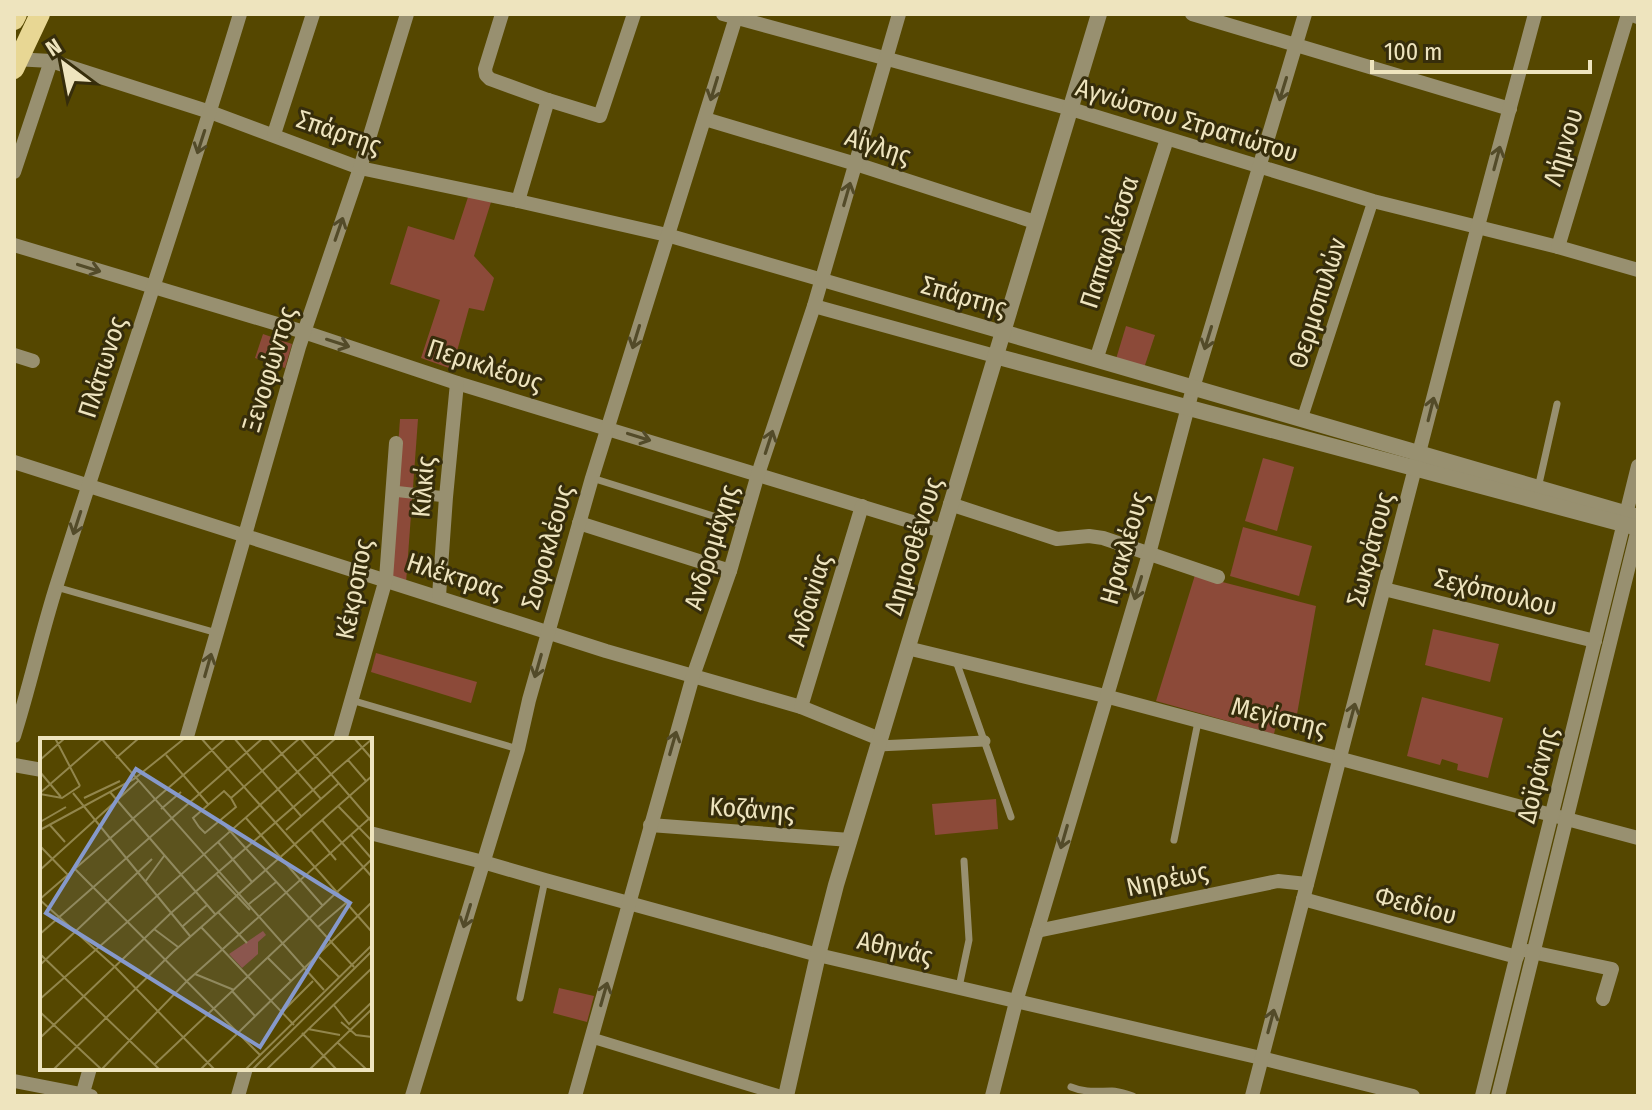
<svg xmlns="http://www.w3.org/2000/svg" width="1652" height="1110" viewBox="0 0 1652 1110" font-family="'Fira Sans Condensed',sans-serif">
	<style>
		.green { fill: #8c4a39 }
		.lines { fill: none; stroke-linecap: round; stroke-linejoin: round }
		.service { stroke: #989070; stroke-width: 7 }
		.pedestrian { stroke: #989070; stroke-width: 11 }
		.minor { stroke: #989070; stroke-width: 14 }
		.tertiary { stroke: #989070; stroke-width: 16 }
		.primary { stroke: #e8d794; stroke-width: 20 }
		.oneway { stroke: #534b29 }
		.labels { text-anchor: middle; stroke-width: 6; stroke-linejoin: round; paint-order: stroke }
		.street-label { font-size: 26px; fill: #eee4be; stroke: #362d0b }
		.inset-road { fill: none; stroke: #92864c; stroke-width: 2 }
		.view { fill: #8699cb; fill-opacity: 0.15; stroke: #8699cb; stroke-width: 4 }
		.inset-edge { fill: none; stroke: #eee4be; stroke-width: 4 }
	</style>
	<rect width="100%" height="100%" fill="#554700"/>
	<g class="green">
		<polygon points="469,194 492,199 474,256 494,278 484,311 469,308 452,369 421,358 440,300 390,284 408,226 454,240"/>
		<polygon points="1126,326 1155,335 1144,368 1116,359"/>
		<polygon points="263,334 292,344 285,368 255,358"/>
		<polygon points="400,419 418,419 406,583 389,578"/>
		<polygon points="1263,458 1294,467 1277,531 1245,521"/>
		<polygon points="1243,527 1312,546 1299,596 1230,576"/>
		<polygon points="1195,575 1316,606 1296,720 1278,716 1274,734 1156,701"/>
		<polygon points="1433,629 1499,644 1490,682 1425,665"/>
		<polygon points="376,653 477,682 471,703 371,672"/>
		<polygon points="1422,697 1503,718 1488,778 1457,770 1458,764 1442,759 1440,765 1407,756"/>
		<polygon points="996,799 998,829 935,835 932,804"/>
		<polygon points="559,988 594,996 587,1022 553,1013"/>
	</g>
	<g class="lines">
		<g class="service">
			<polyline points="592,478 742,525"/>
			<polyline points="1538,488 1557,404"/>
			<polyline points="56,587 217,633"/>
			<polyline points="956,661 1011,817"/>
			<polyline points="351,700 518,749"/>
			<polyline points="1174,840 1198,722"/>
			<polyline points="959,987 969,940 964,861"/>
			<polyline points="520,998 545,880"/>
			<path d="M1071,1087C1085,1093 1097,1091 1112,1091C1119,1091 1126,1094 1133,1096"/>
		</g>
		<g class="pedestrian">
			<polyline points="1302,419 1373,201"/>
			<polyline points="393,491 446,497"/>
			<polyline points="878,746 985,741"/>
			<polyline points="592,1038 783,1096"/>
		</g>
		<g class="minor">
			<polyline points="502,14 485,69 486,75 490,79 548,100 600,116 634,14"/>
			<polyline points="723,14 1071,109 1373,201 1558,247 1638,270"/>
			<polyline points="1192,14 1510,109"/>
			<polyline points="14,59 51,61 210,112 360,168 518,201 667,235 1002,332"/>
			<polyline points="705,119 856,164 1035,222"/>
			<polyline points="274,134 313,14"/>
			<polyline points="14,172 51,61"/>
			<polyline points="518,201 548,100"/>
			<polyline points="14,245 304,332 457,383 942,531"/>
			<polyline points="1558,247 1628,14"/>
			<polyline points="814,306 995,356"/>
			<polyline points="14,355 33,361"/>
			<polyline points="1096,360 1167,139"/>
			<polyline points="14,462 606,651 801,707 880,739"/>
			<polyline points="950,504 1057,539 1089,536 1103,538 1218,577"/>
			<polyline points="579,523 730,571"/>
			<polyline points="1384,589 1595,641"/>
			<polyline points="439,596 446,497 457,383"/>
			<polyline points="907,648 1105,696 1638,838"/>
			<polyline points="801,707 862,506"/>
			<path d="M14,736C30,686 41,634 57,584C117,394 182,205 240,14"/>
			<polyline points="186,740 299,347 360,168 407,14"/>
			<polyline points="340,740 386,579 396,443"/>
			<polyline points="14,765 42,770"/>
			<polyline points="650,825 850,840"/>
			<polyline points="370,833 483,862 545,880 818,955 1261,1058 1413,1096"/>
			<polyline points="1303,899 1517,957"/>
			<polyline points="1037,931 1278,881 1307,884"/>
			<polyline points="1527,951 1612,969 1603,999"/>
			<polyline points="14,1081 91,1096"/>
			<polyline points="82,1096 90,1068"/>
			<polyline points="238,1096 246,1068"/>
			<polyline points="412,1096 518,749 529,700 592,478 737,14"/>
			<polyline points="575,1096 693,676 730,571 758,474 814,306 899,14"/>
			<polyline points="992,1096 1016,1002 1149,554 1193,388 1305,14"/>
			<polyline points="1252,1096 1474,241 1535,14"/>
			<polyline points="1482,1096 1638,466"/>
			<polyline points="1498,1096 1638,529"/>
		</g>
		<g class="tertiary">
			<polyline points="1633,14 1638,16"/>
			<polyline points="1002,332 1638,517"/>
			<polyline points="995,356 1638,528"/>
			<polyline points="786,1096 818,955 836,885 1099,14"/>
		</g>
		<g class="primary">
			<polyline points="14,20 17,14"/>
			<polyline points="14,69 40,14"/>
		</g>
	</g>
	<defs><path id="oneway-shaft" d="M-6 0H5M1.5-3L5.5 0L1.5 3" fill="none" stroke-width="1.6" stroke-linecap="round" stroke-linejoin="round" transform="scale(2)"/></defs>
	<g class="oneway">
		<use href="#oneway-shaft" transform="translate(714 89) rotate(107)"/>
		<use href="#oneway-shaft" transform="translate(1283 89) rotate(107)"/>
		<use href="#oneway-shaft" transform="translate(201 142) rotate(108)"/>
		<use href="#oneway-shaft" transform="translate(1497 158) rotate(-75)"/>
		<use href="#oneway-shaft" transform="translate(847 194) rotate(-74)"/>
		<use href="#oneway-shaft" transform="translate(339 229) rotate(-71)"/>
		<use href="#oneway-shaft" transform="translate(89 268) rotate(17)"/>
		<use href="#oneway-shaft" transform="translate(636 337) rotate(107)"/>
		<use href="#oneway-shaft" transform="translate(1208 338) rotate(107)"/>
		<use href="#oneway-shaft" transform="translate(338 343) rotate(18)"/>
		<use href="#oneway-shaft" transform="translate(1431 409) rotate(-76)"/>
		<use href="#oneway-shaft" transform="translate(639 437) rotate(17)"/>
		<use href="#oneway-shaft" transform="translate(769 442) rotate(-72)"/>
		<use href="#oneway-shaft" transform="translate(77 523) rotate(108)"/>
		<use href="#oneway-shaft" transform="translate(1138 588) rotate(107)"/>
		<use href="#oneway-shaft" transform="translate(208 665) rotate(-74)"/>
		<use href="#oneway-shaft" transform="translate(538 666) rotate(106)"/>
		<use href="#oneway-shaft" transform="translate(1352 715) rotate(-75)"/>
		<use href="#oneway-shaft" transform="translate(673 743) rotate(-74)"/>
		<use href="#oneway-shaft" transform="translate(1064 837) rotate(106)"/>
		<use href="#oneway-shaft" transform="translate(467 916) rotate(107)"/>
		<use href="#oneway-shaft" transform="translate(604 994) rotate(-74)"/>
		<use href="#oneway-shaft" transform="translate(1271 1021) rotate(-75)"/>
	</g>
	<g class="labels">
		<g class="street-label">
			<text transform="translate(1187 120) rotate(17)" y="9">Αγνώστου Στρατιώτου</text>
			<text transform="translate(339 132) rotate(19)" y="9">Σπάρτης</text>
			<text transform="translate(878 146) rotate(18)" y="9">Αίγλης</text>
			<text transform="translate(1563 147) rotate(-73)" y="9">Λήμνου</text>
			<text transform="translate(1109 242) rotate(-72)" y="9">Παπαφλέσσα</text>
			<text transform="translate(964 296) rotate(16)" y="9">Σπάρτης</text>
			<text transform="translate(1317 303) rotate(-72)" y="9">Θερμοπυλών</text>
			<text transform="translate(485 365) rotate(18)" y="9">Περικλέους</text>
			<text transform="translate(102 367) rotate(-72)" y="9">Πλάτωνος</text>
			<text transform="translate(269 369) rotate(-73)" y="9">Ξενοφώντος</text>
			<text transform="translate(423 487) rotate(-85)" y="9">Κιλκίς</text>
			<text transform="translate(913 546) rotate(-73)" y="9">Δημοσθένους</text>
			<text transform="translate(547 547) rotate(-74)" y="9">Σοφοκλέους</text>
			<text transform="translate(711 547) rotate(-73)" y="9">Ανδρομάχης</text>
			<text transform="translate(1124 548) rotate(-74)" y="9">Ηρακλέους</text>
			<text transform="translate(1370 549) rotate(-75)" y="9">Σωκράτους</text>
			<text transform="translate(455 576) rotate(18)" y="9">Ηλέκτρας</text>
			<text transform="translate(354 589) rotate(-79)" y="9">Κέκροπος</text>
			<text transform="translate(1496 592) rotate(14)" y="9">Σεχόπουλου</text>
			<text transform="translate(809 600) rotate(-73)" y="9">Ανδανiας</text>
			<text transform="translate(1279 717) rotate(14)" y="9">Μεγίστης</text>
			<text transform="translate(1537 775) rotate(-76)" y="9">Δοϊράνης</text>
			<text transform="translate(752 809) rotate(4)" y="9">Κοζάνης</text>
			<text transform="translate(1167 879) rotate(-12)" y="9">Νηρέως</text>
			<text transform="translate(1416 905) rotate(15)" y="9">Φειδίου</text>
			<text transform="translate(895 948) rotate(13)" y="9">Αθηνάς</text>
		</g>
	</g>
	<g transform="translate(40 738)">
		<rect width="332" height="332" fill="#554700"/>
		<path d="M223,193L226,197L218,204V216L202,230L189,216Z" fill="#8c4a39"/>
		<path class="inset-road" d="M15,0L40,48M61,0L268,234M161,0L332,194M194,0L261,78M228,0L281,61M260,0L332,84M314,0L332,21M126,17L168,66M76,20L99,0M0,22L25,0M308,22L326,43M0,34L21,59M70,54L175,176M0,55L62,1M33,55L150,198M0,56L22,60L40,48M44,60L80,43M191,60L260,0M298,68L332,103M121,71L141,54M206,80L283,168M180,82L314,229M282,82L332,139M0,84L26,69M9,86L25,104M159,89L153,80L184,53L191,60M159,89L165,95L196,69L191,60M0,92L94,41L145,0M246,92L299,45M271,92L296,122M311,97L332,121M178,104L212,144M0,108L28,137M35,131L220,317M0,132L98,43M177,137L210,172M105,144L124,118M0,161L186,0M0,162L76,230L175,332M209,166L236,144M178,174L207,205M143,188L167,167M161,189L254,287M278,189L306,165M114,191L138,209M0,196L223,0M0,216L120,332M279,219L299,239M228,220L251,243M0,227L112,121M266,232L284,252M155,236L194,252M192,253L215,278M0,261L296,0M293,266L309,286L332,264M0,274L61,331M242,274L273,243M301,284L316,297L332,299M268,291L300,297M262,295L297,332M0,300L131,175L332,1M297,304L326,331M115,326L332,121M13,332L133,214L332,38M61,332L147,243L332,78M160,332L332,164M205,332L332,207M212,332L332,213M226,332L332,230M269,332L332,271"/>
		<path class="view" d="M96,31L310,165L220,309L6,175Z"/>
		<rect width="332" height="332" class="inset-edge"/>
	</g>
	<rect width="1652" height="1110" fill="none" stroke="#eee4be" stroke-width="32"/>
	<g transform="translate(64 64) rotate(328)" stroke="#362d0b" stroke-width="6" paint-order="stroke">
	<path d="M0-6L14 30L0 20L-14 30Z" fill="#eee4be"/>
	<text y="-12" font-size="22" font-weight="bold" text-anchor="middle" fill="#eee4be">N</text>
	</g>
	<path d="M1372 60v12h218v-12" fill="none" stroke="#eee4be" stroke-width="4"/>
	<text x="1384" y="60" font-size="24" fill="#eee4be" stroke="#362d0b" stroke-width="6" paint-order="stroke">100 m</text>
</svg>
